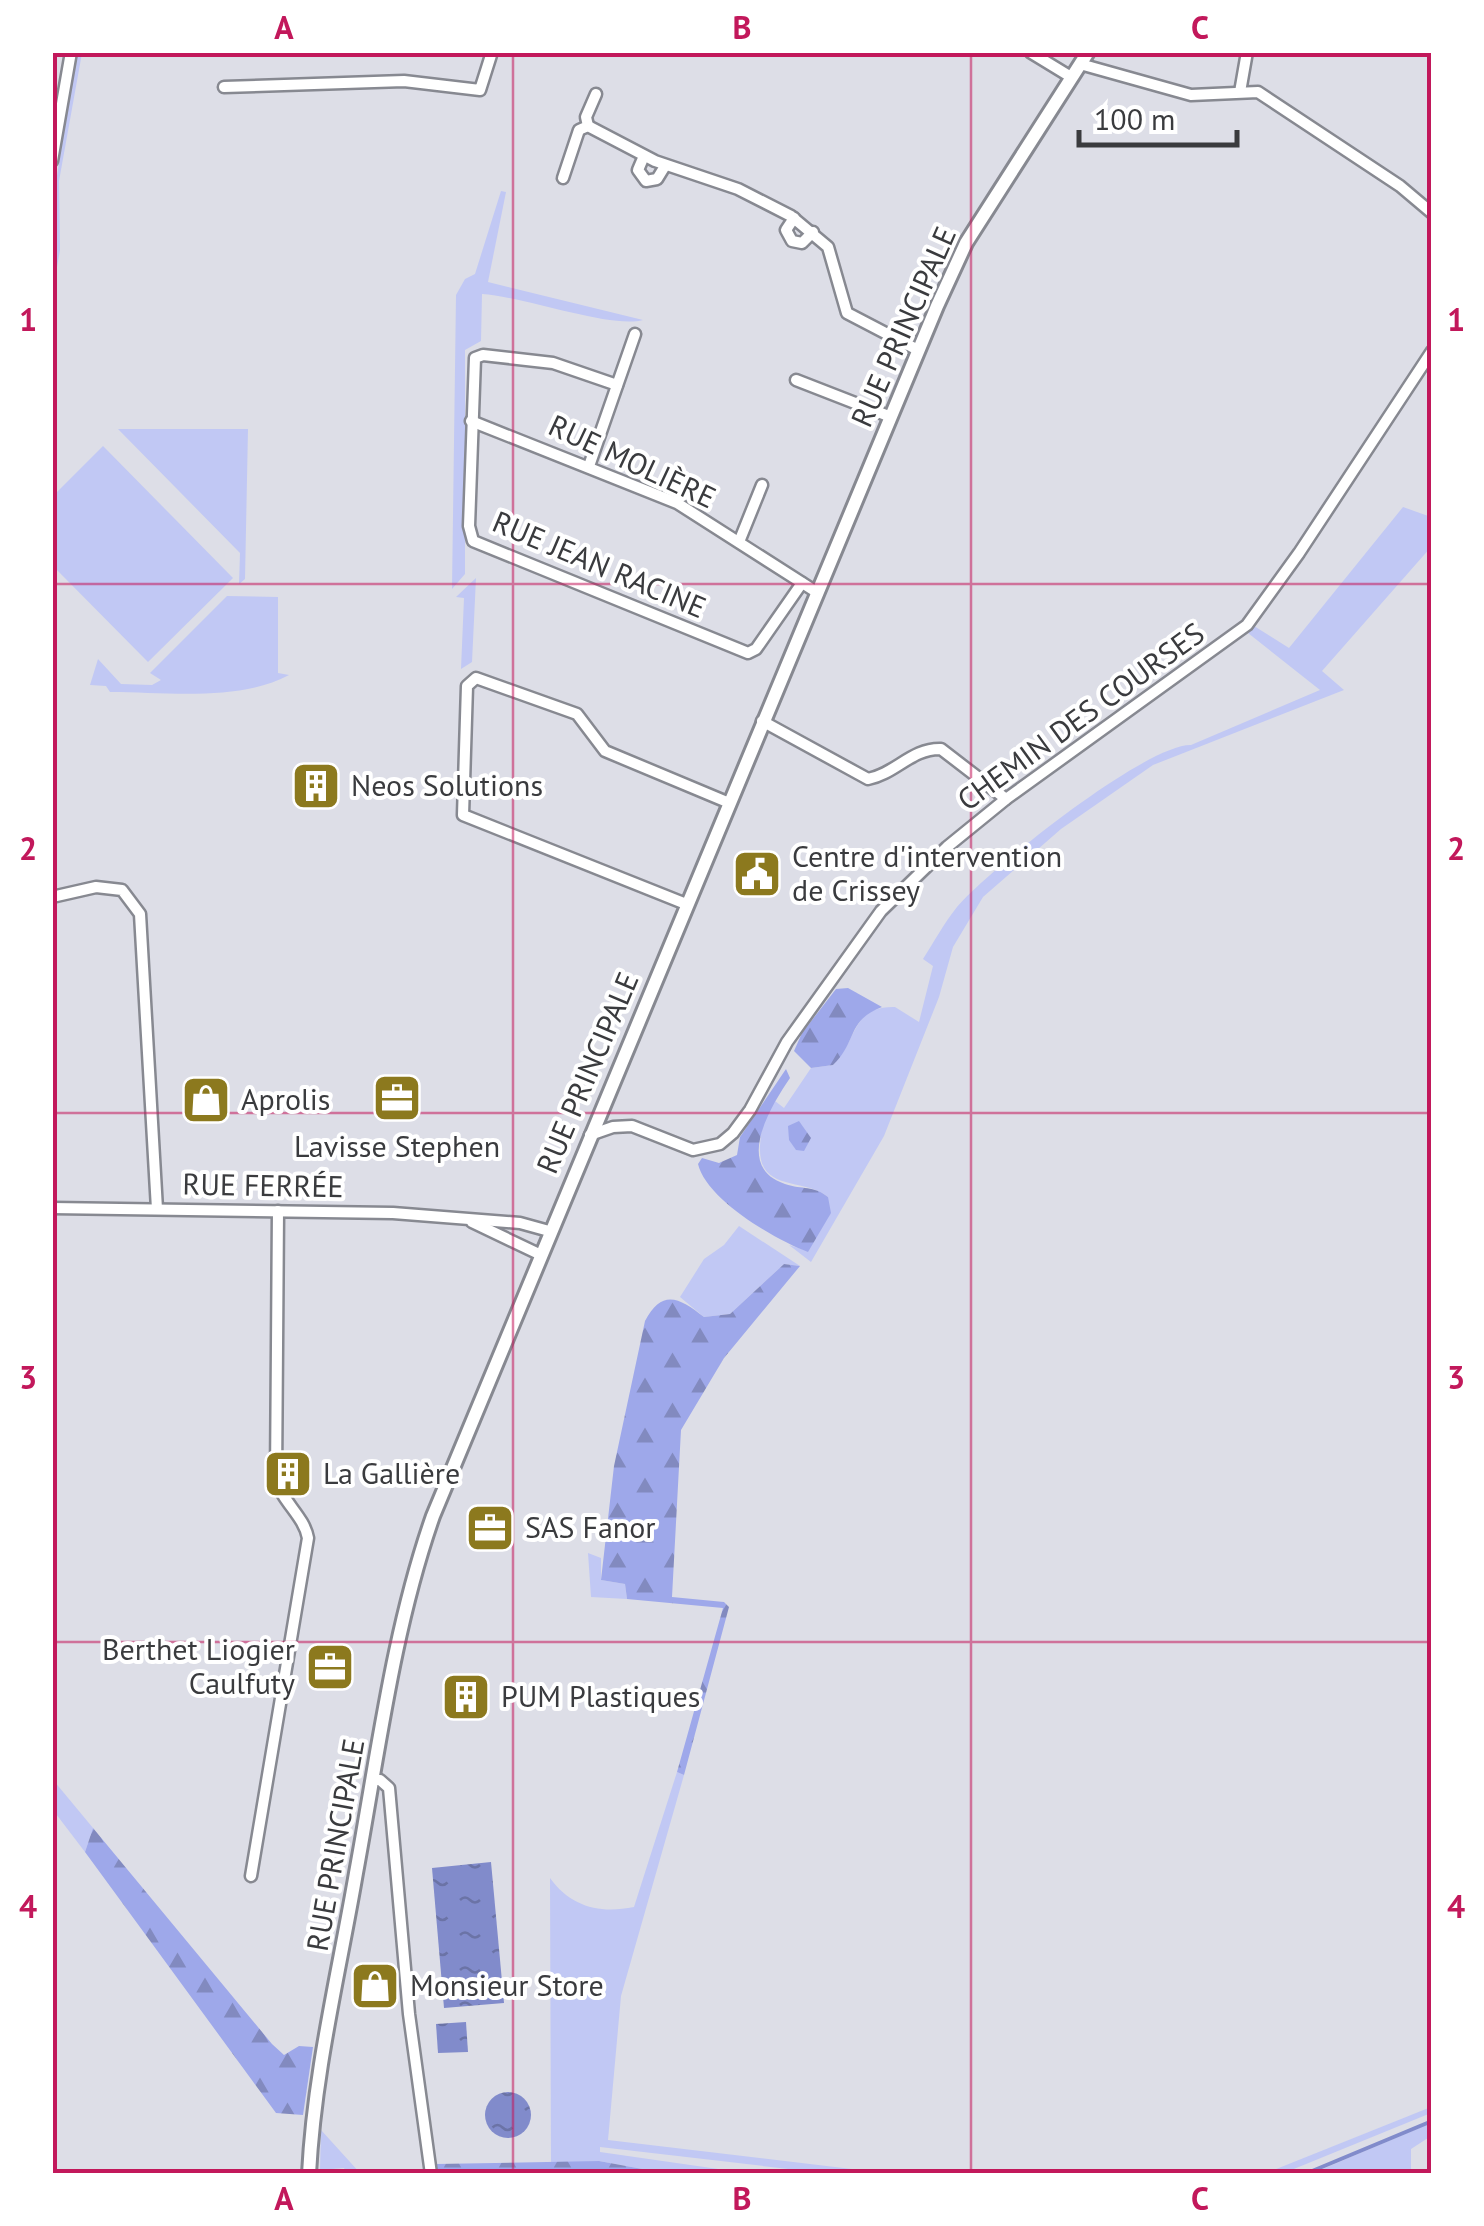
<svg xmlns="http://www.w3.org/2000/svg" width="1484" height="2226" viewBox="0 0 1484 2226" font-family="'PT Sans',sans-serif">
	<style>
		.grass { fill: #c1c8f4 }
		.forest { fill: url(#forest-firs) }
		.water { fill: url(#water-ripples) }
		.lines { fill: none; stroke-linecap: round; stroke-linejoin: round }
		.stream { stroke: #818bcb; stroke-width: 4 }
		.minor-casing { stroke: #878991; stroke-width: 15 }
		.tertiary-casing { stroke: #878991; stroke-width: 18 }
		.minor { stroke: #fff; stroke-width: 10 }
		.tertiary { stroke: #fff; stroke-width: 12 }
		.grid { fill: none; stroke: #c2185b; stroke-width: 2.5; stroke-opacity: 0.55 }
		.labels { text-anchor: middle; stroke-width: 8; stroke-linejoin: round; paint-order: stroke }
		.street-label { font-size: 30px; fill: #3a3b3e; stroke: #fff }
		.poi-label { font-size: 30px; fill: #3a3b3e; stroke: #fff; text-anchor: start }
		.neatline { fill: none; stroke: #c2185b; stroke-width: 4 }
		.grid-label { font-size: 32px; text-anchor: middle; font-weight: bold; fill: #c2185b }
	</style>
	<defs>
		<pattern id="forest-firs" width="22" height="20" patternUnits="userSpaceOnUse" patternTransform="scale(2.5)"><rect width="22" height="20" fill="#9ea8ea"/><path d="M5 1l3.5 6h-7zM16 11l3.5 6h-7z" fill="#828abf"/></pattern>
		<pattern id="water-ripples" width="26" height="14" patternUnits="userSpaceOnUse" patternTransform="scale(2.5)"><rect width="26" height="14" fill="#818bcb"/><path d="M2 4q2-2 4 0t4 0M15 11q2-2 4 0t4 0" fill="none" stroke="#6b73a6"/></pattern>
	</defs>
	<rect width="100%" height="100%" fill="#dddee7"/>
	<g class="grass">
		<polygon points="77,53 82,53 59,181 60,250 53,290 53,200"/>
		<path d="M501,191L506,192L488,282L643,320C611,329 526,297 482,294L481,341L465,350V574L452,589L456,295L465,279L475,274Z"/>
		<polygon points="118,429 248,429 245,579 239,584 240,553"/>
		<polygon points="103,446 233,578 148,662 53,566 53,496"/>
		<path d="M1403,507L1431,517V547L1322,671L1344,690L1153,765L1061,829L983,897L953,947L939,997L884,1136L811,1262L789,1245L808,1251L828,1197C803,1177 758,1193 760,1146C761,1127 765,1116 775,1101L784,1108L811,1068L833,1065C858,1040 851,1006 895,1007L919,1022L933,966L923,959C934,942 944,923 957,907C988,870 1146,744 1191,745L1320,690L1248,633L1254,626L1289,648Z"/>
		<polygon points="476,578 472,662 461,669 464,598 456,597"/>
		<path d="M227,596L278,597V673L289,675C239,702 166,692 110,692L106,686L90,685L98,659L121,684L152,685L161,680L150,673Z"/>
		<polygon points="739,1226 800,1266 784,1264 730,1314 704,1317 680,1297 704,1259 724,1245"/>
		<polygon points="588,1553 601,1558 601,1580 625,1584 627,1599 591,1597"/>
		<path d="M677,1772L684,1775L621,1996L608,2140L885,2173H823L600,2147V2152L739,2172L664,2173L599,2161L551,2165L550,1878C571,1907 600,1914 634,1907Z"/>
		<polygon points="54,1781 93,1828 85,1852 53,1810"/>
		<polygon points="1431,2107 1431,2113 1284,2173 1266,2173"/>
		<polygon points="1431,2123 1431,2136 1411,2149 1411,2173 1313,2173"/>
		<polygon points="321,2130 360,2173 347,2173 344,2168 320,2170"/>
	</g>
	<g class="forest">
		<path d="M848,988L882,1007C846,1021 858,1041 833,1065L811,1068L794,1051L802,1033L836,989Z"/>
		<path d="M786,1069L790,1078C771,1106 733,1167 785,1184C803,1190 813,1185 828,1197L831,1213L808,1252C775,1240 706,1199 698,1164L702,1158L719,1163L737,1155L740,1137Z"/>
		<polygon points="799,1121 811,1138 804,1151 796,1150 789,1140 788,1126"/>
		<path d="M784,1264L800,1266L724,1358L681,1430L672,1597L724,1602L729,1607L684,1775L677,1772L723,1608L627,1599L625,1584L601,1580L614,1466L645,1321C662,1288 680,1298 704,1317L730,1314Z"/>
		<polygon points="93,1828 272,2044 284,2055 299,2046 313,2047 303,2115 276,2113 85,1852"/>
		<polygon points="599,2161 664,2173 437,2174 436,2164"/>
	</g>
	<g class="water">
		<polygon points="491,1862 504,2003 444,2008 432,1868"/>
		<polygon points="466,2022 468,2052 438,2053 436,2024"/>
		<circle cx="508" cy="2115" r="23"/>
	</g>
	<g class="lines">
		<polyline class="stream" points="1305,2174 1432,2121"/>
		<g class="minor-casing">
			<g id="minor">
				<polyline points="1030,52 1071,77"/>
				<polyline points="1080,64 1191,95 1258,92 1400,186 1432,213"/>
				<polyline points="224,87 404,81 480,90 492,52"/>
				<polyline points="1240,92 1247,52"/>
				<polyline points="588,126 655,161 738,189 791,216 828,247 847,313 918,350"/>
				<polyline points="644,156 638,170 646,181 657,179 665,166"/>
				<polyline points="52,161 71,52"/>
				<polyline points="563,178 579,130 588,126 586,117 596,94"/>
				<polyline points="794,218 786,230 792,241 802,243 813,232"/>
				<polyline points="796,380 891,417"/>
				<polyline points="617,385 553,363 483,355 475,358 469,526 473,541 748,653 756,649 802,583"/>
				<polyline points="471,421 677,503 818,593"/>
				<polyline points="589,466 635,334"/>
				<polyline points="739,542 762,485"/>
				<path d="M762,721L868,779C895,774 912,748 941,749L1006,799"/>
				<polyline points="52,897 96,887 122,890 140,914 157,1209"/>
				<polyline points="686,904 463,815 467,686 476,678 577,714 605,751 727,802"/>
				<polyline points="590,1135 613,1127 632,1126 693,1150 720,1144 733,1133 750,1110 787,1042 881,911 947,847 1006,799 1247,625 1299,553 1432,351"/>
				<polyline points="52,1208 393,1213 520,1223 549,1231"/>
				<polyline points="472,1222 539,1254"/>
				<polyline points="373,1780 380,1780 389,1788 409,2014 431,2174"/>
				<path d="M251,1876L308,1538C304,1516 282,1502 276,1479L278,1211"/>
			</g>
		</g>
		<g class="tertiary-casing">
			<path id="tertiary" d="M309,2174C314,2073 339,1972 356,1873C378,1754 393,1630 433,1516L937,306L966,243L1088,52"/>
		</g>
		<use href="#minor" class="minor"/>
		<use href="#tertiary" class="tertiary"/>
	</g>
	<path class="grid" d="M513,52V2174M971,52V2174M52,584H1432M52,1113H1432M52,1642H1432"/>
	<defs>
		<g id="building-square" transform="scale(2.5)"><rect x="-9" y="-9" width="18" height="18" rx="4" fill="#8c791e" stroke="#fff"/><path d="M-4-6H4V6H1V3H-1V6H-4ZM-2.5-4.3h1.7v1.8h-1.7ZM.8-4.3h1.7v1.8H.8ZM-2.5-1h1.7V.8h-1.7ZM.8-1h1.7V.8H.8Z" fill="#fff"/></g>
		<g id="civic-square" transform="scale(2.5)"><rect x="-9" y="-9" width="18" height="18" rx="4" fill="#8c791e" stroke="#fff"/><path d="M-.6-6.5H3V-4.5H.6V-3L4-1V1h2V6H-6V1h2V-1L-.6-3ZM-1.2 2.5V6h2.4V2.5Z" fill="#fff"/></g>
		<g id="office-square" transform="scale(2.5)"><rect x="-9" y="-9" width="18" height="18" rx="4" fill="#8c791e" stroke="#fff"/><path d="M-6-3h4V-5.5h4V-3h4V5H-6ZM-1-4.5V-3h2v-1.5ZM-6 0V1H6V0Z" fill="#fff"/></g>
		<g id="shop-square" transform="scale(2.5)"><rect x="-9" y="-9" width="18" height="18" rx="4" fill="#8c791e" stroke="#fff"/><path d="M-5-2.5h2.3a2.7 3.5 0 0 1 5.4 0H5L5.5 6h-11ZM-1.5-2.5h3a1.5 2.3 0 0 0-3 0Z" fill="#fff"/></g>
	</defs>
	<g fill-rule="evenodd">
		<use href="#building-square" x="316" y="786"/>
		<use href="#civic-square" x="757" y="874"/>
		<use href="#office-square" x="397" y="1098"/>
		<use href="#shop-square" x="206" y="1100"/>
		<use href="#building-square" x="288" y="1474"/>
		<use href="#office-square" x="490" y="1528"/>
		<use href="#office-square" x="330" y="1667"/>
		<use href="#building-square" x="466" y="1697"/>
		<use href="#shop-square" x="375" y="1986"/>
	</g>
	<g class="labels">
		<g class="street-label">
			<text transform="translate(904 327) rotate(-66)" y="10">RUE PRINCIPALE</text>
			<text transform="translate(632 462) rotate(25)" y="10">RUE MOLIÈRE</text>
			<text transform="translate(599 565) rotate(23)" y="10">RUE JEAN RACINE</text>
			<text transform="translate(1081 717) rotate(-36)" y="10">CHEMIN DES COURSES</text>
			<text transform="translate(588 1073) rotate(-67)" y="10">RUE PRINCIPALE</text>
			<text transform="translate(263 1186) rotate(1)" y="10">RUE FERRÉE</text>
			<text transform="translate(336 1845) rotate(-80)" y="10">RUE PRINCIPALE</text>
		</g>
		<g class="poi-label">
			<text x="351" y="796">Neos Solutions</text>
			<text x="792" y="867">Centre d'intervention<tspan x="792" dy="34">de Crissey</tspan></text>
			<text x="241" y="1110">Aprolis</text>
			<text x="397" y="1157" text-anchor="middle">Lavisse Stephen</text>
			<text x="323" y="1484">La Gallière</text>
			<text x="525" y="1538">SAS Fanor</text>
			<text x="295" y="1660" text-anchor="end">Berthet Liogier<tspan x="295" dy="34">Caulfuty</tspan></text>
			<text x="501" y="1707">PUM Plastiques</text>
			<text x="410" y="1996">Monsieur Store</text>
		</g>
	</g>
	<rect width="1484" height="2226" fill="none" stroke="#ffffff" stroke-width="110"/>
	<path d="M1079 130v15h158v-15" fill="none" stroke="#3a3b3e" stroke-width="5"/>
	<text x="1094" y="130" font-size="30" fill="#3a3b3e" stroke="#ffffff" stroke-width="8" paint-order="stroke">100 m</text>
	<rect x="55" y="55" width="1374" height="2116" class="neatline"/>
	<g class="grid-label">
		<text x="284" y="39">A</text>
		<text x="742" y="39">B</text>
		<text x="1200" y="39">C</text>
		<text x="28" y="331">1</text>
		<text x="1456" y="331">1</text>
		<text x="28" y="860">2</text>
		<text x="1456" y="860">2</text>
		<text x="28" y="1389">3</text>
		<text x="1456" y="1389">3</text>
		<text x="28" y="1918">4</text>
		<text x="1456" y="1918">4</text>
		<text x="284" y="2210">A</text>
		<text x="742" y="2210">B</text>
		<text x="1200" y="2210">C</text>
	</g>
</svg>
